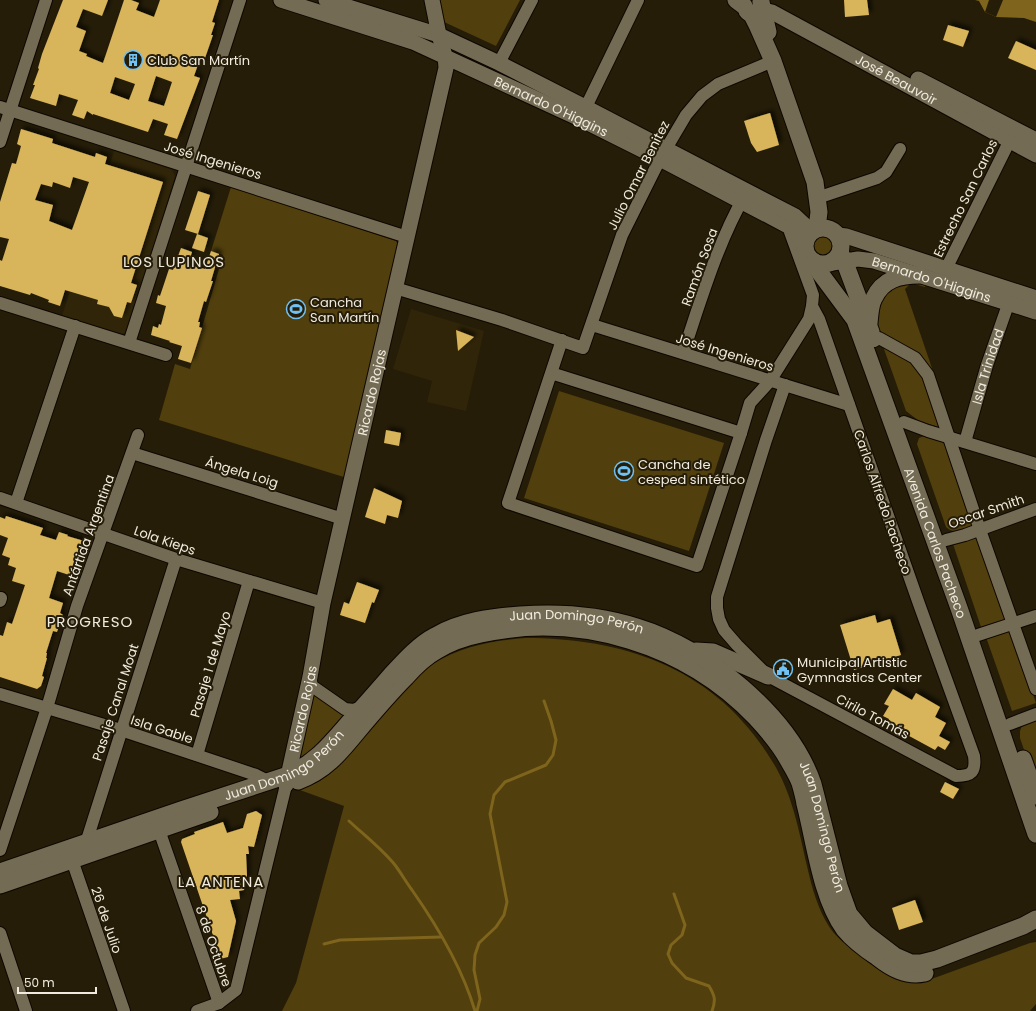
<svg xmlns="http://www.w3.org/2000/svg" width="1036" height="1011" viewBox="0 0 1036 1011" font-family="Poppins,sans-serif">
	<style>
		.built { fill: #302508 }
		.green { fill: #513f0d }
		.water { fill: #7e641c }
		.pier { fill: #251d08 }
		.lines { fill: none; stroke-linecap: round; stroke-linejoin: round }
		.stream { stroke: #7e641c; stroke-width: 3 }
		.building { fill: #d8b45a; fill-rule: evenodd; filter: url(#shadow) }
		.minor-casing { stroke: #0e0700; stroke-width: 14 }
		.tertiary-casing { stroke: #0e0700; stroke-width: 17 }
		.secondary-casing { stroke: #0e0700; stroke-width: 19 }
		.minor { stroke: #746b54; stroke-width: 12 }
		.tertiary { stroke: #746b54; stroke-width: 15 }
		.secondary { stroke: #746b54; stroke-width: 17 }
		.labels { text-anchor: middle; stroke-width: 4; stroke-linejoin: round; paint-order: stroke }
		.poi-label { font-size: 13px; fill: #f0ebde; stroke: #251d08; text-anchor: start }
		.street-label { font-size: 13px; fill: #f0ebde; stroke: #251d08 }
		.quarter-label { font-size: 15px; letter-spacing: 1px; fill: #f0ebde; stroke: #251d08 }
	</style>
	<defs>
		<filter id="shadow"><feDropShadow dx="3.5" dy="-3.5" stdDeviation="2" flood-color="#0009"/></filter>
	</defs>
	<rect width="100%" height="100%" fill="#251d08"/>
	<g class="built">
		<polygon points="114,151 170,169 172,170 175,176 129,329 125,333 122,334 62,316"/>
		<polygon points="411,309 484,331 466,411 427,402 432,381 393,369"/>
	</g>
	<g class="green">
		<polygon points="437,0 520,0 496,46 444,22"/>
		<polygon points="231,187 393,240 396,241 399,247 347,478 159,420 175,364 190,369 223,255 211,251"/>
		<circle cx="822" cy="245" r="13"/>
		<path d="M911,278L927,283L925,287L911,283L905,289L935,377C930,371 925,363 919,358C908,349 891,345 882,334C870,321 873,298 888,288C895,283 903,281 911,278Z"/>
		<polygon points="885,348 912,363 923,376 940,427 938,427 919,421 906,411 884,349"/>
		<polygon points="559,391 724,443 689,551 524,498"/>
		<path d="M924,436L946,443L973,526C964,529 953,535 946,527L917,444L919,438Z"/>
		<polygon points="977,536 1007,619 981,627 953,544"/>
		<polygon points="1010,629 1036,703 1012,711 986,637"/>
		<path d="M525,638C627,638 717,670 772,761C792,792 799,831 807,866C812,888 818,910 830,928C839,941 854,950 866,960C885,976 901,985 926,981L1030,943L1036,942V1004L1030,1011H282L296,983L344,806L286,785C296,786 306,787 316,783C332,775 344,759 356,746C379,719 403,684 433,664C461,646 493,641 525,638Z"/>
		<polygon points="315,692 345,715 326,740 299,761"/>
		<polygon points="1036,720 1036,785 1020,738 1020,731 1023,723"/>
	</g>
	<polygon class="water" points="975,0 1036,0 1036,22 1024,18 996,17 985,12 979,1"/>
	<polygon class="pier" points="989,0 1003,0 996,17 985,12"/>
	<g class="lines">
		<g class="stream">
			<path d="M349,821C364,835 381,848 395,865C401,873 406,882 412,890C438,927 462,967 475,1011"/>
			<path d="M674,894L685,925L682,935L671,945L668,954L672,963L686,978L709,986C715,996 716,1000 712,1011"/>
			<polyline points="324,944 340,940 441,937"/>
			<polyline points="477,1011 480,999 474,970 475,955 479,943 496,927 504,915 507,902 490,814 494,795 505,782 546,765 553,755 556,740 551,721 544,701"/>
		</g>
	</g>
	<g class="building">
		<path d="M63,0H108L102,16L83,9L76,27L86,31L79,51L87,54L86,56L103,63L124,0H131L139,3L136,10L154,17L160,0H219L212,22L215,23L211,35H213L204,61L200,59L194,76L200,78L177,139L164,135L168,124L153,119L148,132L93,114V115L87,111L84,119L72,115L78,100L59,94L56,106L30,98L35,85H33L39,69L38,68L42,54ZM156,76L172,82L164,106L148,101ZM115,77L135,84L129,100L110,93Z"/>
		<polygon points="844,0 867,0 869,15 845,17"/>
		<polygon points="948,25 969,31 963,47 943,40"/>
		<polygon points="1016,41 1036,50 1036,70 1008,58"/>
		<polygon points="770,113 779,145 757,152 751,143 744,121"/>
		<path d="M21,129L53,139L52,143L95,157L96,153L107,157L105,164L163,182L131,283L137,285L131,303L127,302L122,318L114,316L109,307L97,304L98,300L65,290L60,306L48,302L49,300L31,293L30,295L0,286V260L2,261L9,239L0,237V202L12,163L16,164L21,146L17,144ZM73,177L89,182L72,230L49,221L53,205L35,200L41,184L52,187L53,182L70,188Z"/>
		<polygon points="198,191 210,195 198,234 185,230"/>
		<polygon points="197,234 208,238 204,252 192,248"/>
		<polygon points="181,248 192,252 188,265 205,269 211,251 219,254 211,281 213,281 206,302 204,301 198,322 200,322 199,327 202,328 191,363 178,359 182,346 169,342 170,341 151,335 153,326 158,328 159,324 161,325 166,306 156,303 158,295 160,296 169,269 173,270"/>
		<polygon points="456,330 474,337 458,351"/>
		<polygon points="386,430 401,433 399,446 384,443"/>
		<polygon points="374,488 402,501 398,518 387,515 385,524 365,517"/>
		<polygon points="6,516 43,528 40,535 56,540 59,532 68,535 67,536 84,541 86,545 75,577 57,571 49,598 63,603 60,613 63,615 57,632 53,631 46,653 47,653 46,658 47,658 42,676 44,677 41,686 37,689 0,677 0,635 3,636 7,622 12,624 25,585 12,581 16,568 8,565 10,558 2,555 8,538 0,535 0,517 5,519"/>
		<polygon points="357,582 379,590 374,603 372,602 365,623 340,615 344,602 349,604"/>
		<polygon points="875,615 877,623 890,619 901,655 854,670 840,625"/>
		<polygon points="893,689 912,700 916,693 940,707 935,717 946,723 939,736 950,742 945,750 938,746 935,750 887,724 889,719 883,716 889,706 884,704"/>
		<polygon points="945,782 959,789 953,799 940,792"/>
		<polygon points="256,811 262,815 254,847 248,846 249,854 246,854 247,875 244,890 239,891 240,899 230,900 236,921 228,957 220,959 217,950 218,950 181,842 182,839 195,834 194,832 223,822 227,833 243,828 247,814"/>
		<polygon points="915,900 923,922 899,930 892,908"/>
	</g>
	<g class="lines">
		<g class="minor-casing">
			<g id="minor">
				<polyline points="499,63 532,0"/>
				<polyline points="0,107 407,237"/>
				<polyline points="582,115 638,0"/>
				<polyline points="0,142 46,0"/>
				<polyline points="823,196 877,178 886,172 900,149"/>
				<polyline points="942,277 1013,134"/>
				<polyline points="395,288 502,320 583,348 622,235 660,159 686,115 702,96 718,84 773,61"/>
				<polyline points="0,303 166,355"/>
				<polyline points="592,325 849,405"/>
				<polyline points="874,341 879,338 915,358 928,375 980,530 1036,689"/>
				<polyline points="129,343 240,0"/>
				<path d="M683,353C701,300 717,244 745,195"/>
				<polyline points="551,373 741,433 697,566 508,503 562,340"/>
				<path d="M785,385L766,440L717,597V608L719,619L724,630L737,645L768,676L956,776C972,776 976,772 974,756L919,604L819,319L812,306L813,295L790,232"/>
				<polyline points="904,422 928,431 1036,464"/>
				<polyline points="741,433 750,403 770,381 809,319 812,306"/>
				<path id="s1" d="M965,442L987,365L1011,296"/>
				<polyline points="132,453 343,519"/>
				<polyline points="0,498 176,559 323,603"/>
				<polyline points="16,503 75,326"/>
				<polyline points="946,540 965,535 1036,509"/>
				<polyline points="0,601 1,598"/>
				<polyline points="978,635 1036,616"/>
				<polyline points="310,677 312,686 345,709 354,710 363,706"/>
				<polyline points="0,694 121,730 256,775 268,781"/>
				<polyline points="1010,724 1036,714"/>
				<polyline points="197,755 249,581"/>
				<polyline points="159,830 219,1003"/>
				<polyline points="87,848 86,843 176,559"/>
				<polyline points="0,850 47,708 77,606 138,435"/>
				<polyline points="72,860 124,1011"/>
				<polyline points="0,933 26,1011"/>
				<polyline points="197,1011 219,1003 236,990 286,785"/>
			</g>
		</g>
		<g class="tertiary-casing">
			<g id="tertiary">
				<path id="s2" d="M281,0L413,42L580,119L660,159L788,226L797,234L804,247"/>
				<polyline points="326,0 439,35 499,63 585,107 795,216 811,231"/>
				<path id="s3" d="M756,12L763,10L772,12L1036,155"/>
				<polyline points="918,79 1036,140"/>
				<polyline points="838,235 846,236 1036,298"/>
				<path id="s4" d="M826,264L858,259L874,261L1036,312"/>
				<path id="s5" d="M286,785L310,677L323,603L446,68L445,56L439,35L432,0"/>
			</g>
		</g>
		<g class="secondary-casing">
			<g id="secondary">
				<polyline points="736,0 744,6"/>
				<polyline points="761,2 768,32"/>
				<polyline points="747,11 752,15 758,27 773,61 815,182 819,212 817,228"/>
				<circle cx="823" cy="246" r="18"/>
				<polyline points="840,253 844,260 871,332"/>
				<path id="s6" d="M814,262L820,273L855,320L959,608L1036,834"/>
				<path d="M869,323C870,315 870,305 874,298C883,279 900,275 919,275"/>
				<polyline points="696,651 713,652 768,676"/>
				<polyline points="1023,759 1036,796"/>
				<path d="M298,781C325,771 339,754 357,732C373,713 389,694 406,677C415,667 425,657 436,651C449,643 466,637 481,634C580,612 687,645 756,718C768,731 780,745 788,760C792,767 797,775 800,783C802,790 804,797 805,804C815,843 821,897 844,929C853,940 865,949 877,957C891,968 906,977 925,973"/>
				<path id="s7" d="M0,872L181,810L288,775C318,761 331,743 352,719C365,705 378,690 391,675C404,661 418,645 435,636C461,621 491,617 520,615C560,612 599,615 637,627C706,648 789,714 813,784L839,886L849,914L865,933L895,956L911,963H921L937,959L1023,926L1036,919"/>
				<polyline points="0,885 210,812"/>
			</g>
		</g>
		<use href="#minor" class="minor"/>
		<use href="#tertiary" class="tertiary"/>
		<use href="#secondary" class="secondary"/>
	</g>
	<defs>
		<g id="building-ring" transform="scale(1)"><circle r="9.5" fill="#251d08" stroke="#70c1f4" stroke-width="1.5"/><path d="M-4-6H4V6H1V3H-1V6H-4ZM-2.5-4.3h1.7v1.8h-1.7ZM.8-4.3h1.7v1.8H.8ZM-2.5-1h1.7V.8h-1.7ZM.8-1h1.7V.8H.8Z" fill="#70c1f4"/></g>
		<g id="stadium-ring" transform="scale(1)"><circle r="9.5" fill="#251d08" stroke="#70c1f4" stroke-width="1.5"/><path d="M0-5a6.5 5 0 1 0 0 10a6.5 5 0 1 0 0-10ZM-3.5-1.8h7v3.6h-7Z" fill="#70c1f4"/></g>
		<g id="civic-ring" transform="scale(1)"><circle r="9.5" fill="#251d08" stroke="#70c1f4" stroke-width="1.5"/><path d="M-.6-6.5H3V-4.5H.6V-3L4-1V1h2V6H-6V1h2V-1L-.6-3ZM-1.2 2.5V6h2.4V2.5Z" fill="#70c1f4"/></g>
	</defs>
	<g fill-rule="evenodd">
		<use href="#building-ring" x="133" y="60"/>
		<use href="#stadium-ring" x="296" y="309"/>
		<use href="#stadium-ring" x="624" y="471"/>
		<use href="#civic-ring" x="783" y="669"/>
	</g>
	<g class="labels">
		<g class="poi-label">
			<text x="147" y="65">Club San Martín</text>
			<text x="310" y="307">Cancha<tspan x="310" dy="15">San Martín</tspan></text>
			<text x="638" y="469">Cancha de<tspan x="638" dy="15">cesped sintético</tspan></text>
			<text x="797" y="667">Municipal Artistic<tspan x="797" dy="15">Gymnastics Center</tspan></text>
		</g>
		<g class="street-label">
			<text dy="5" stroke="none"><textPath href="#s3" startOffset="158">José Beauvoir</textPath></text>
			<text dy="5" stroke="none"><textPath href="#s2" startOffset="291">Bernardo O'Higgins</textPath></text>
			<text transform="translate(213 160) rotate(17)" y="5">José Ingenieros</text>
			<text transform="translate(638 175) rotate(-63)" y="5">Julio Omar Benitez</text>
			<text transform="translate(965 198) rotate(-64)" y="5">Estrecho San Carlos</text>
			<text transform="translate(699 267) rotate(-70)" y="5">Ramón Sosa</text>
			<text dy="5" stroke="none"><textPath href="#s4" startOffset="109">Bernardo O'Higgins</textPath></text>
			<text transform="translate(725 352) rotate(17)" y="5">José Ingenieros</text>
			<text dy="5" stroke="none"><textPath href="#s1" startOffset="79">Isla Trinidad</textPath></text>
			<text dy="5" stroke="none"><textPath href="#s5" startOffset="402">Ricardo Rojas</textPath></text>
			<text transform="translate(242 472) rotate(17)" y="5">Ángela Loig</text>
			<text transform="translate(883 502) rotate(71)" y="5">Carlos Alfredo Pacheco</text>
			<text transform="translate(986 511) rotate(-19)" y="5">Oscar Smith</text>
			<text transform="translate(88 535) rotate(-70)" y="5">Antártida Argentina</text>
			<text transform="translate(165 540) rotate(19)" y="5">Lola Kieps</text>
			<text dy="5" stroke="none"><textPath href="#s6" startOffset="308">Avenida Carlos Pacheco</textPath></text>
			<text dy="5" stroke="none"><textPath href="#s7" startOffset="653">Juan Domingo Perón</textPath></text>
			<text transform="translate(210 664) rotate(-73)" y="5">Pasaje 1 de Mayo</text>
			<text transform="translate(115 702) rotate(-72)" y="5">Pasaje Canal Moat</text>
			<text dy="5" stroke="none"><textPath href="#s5" startOffset="78">Ricardo Rojas</textPath></text>
			<text transform="translate(873 716) rotate(28)" y="5">Cirilo Tomás</text>
			<text transform="translate(162 729) rotate(18)" y="5">Isla Gable</text>
			<text dy="5" stroke="none"><textPath href="#s7" startOffset="305">Juan Domingo Perón</textPath></text>
			<text dy="5" stroke="none"><textPath href="#s7" startOffset="1001">Juan Domingo Perón</textPath></text>
			<text transform="translate(107 920) rotate(71)" y="5">26 de Julio</text>
			<text transform="translate(214 946) rotate(71)" y="5">8 de Octubre</text>
		</g>
		<g class="quarter-label">
			<text x="174" y="267">LOS LUPINOS</text>
			<text x="90" y="627">PROGRESO</text>
			<text x="221" y="887">LA ANTENA</text>
		</g>
	</g>
	<path d="M18 987v6h78v-6" fill="none" stroke="#f0ebde" stroke-width="2"/>
	<text x="24" y="987" font-size="12" fill="#f0ebde" stroke="#251d08" stroke-width="3" paint-order="stroke">50 m</text>
</svg>
